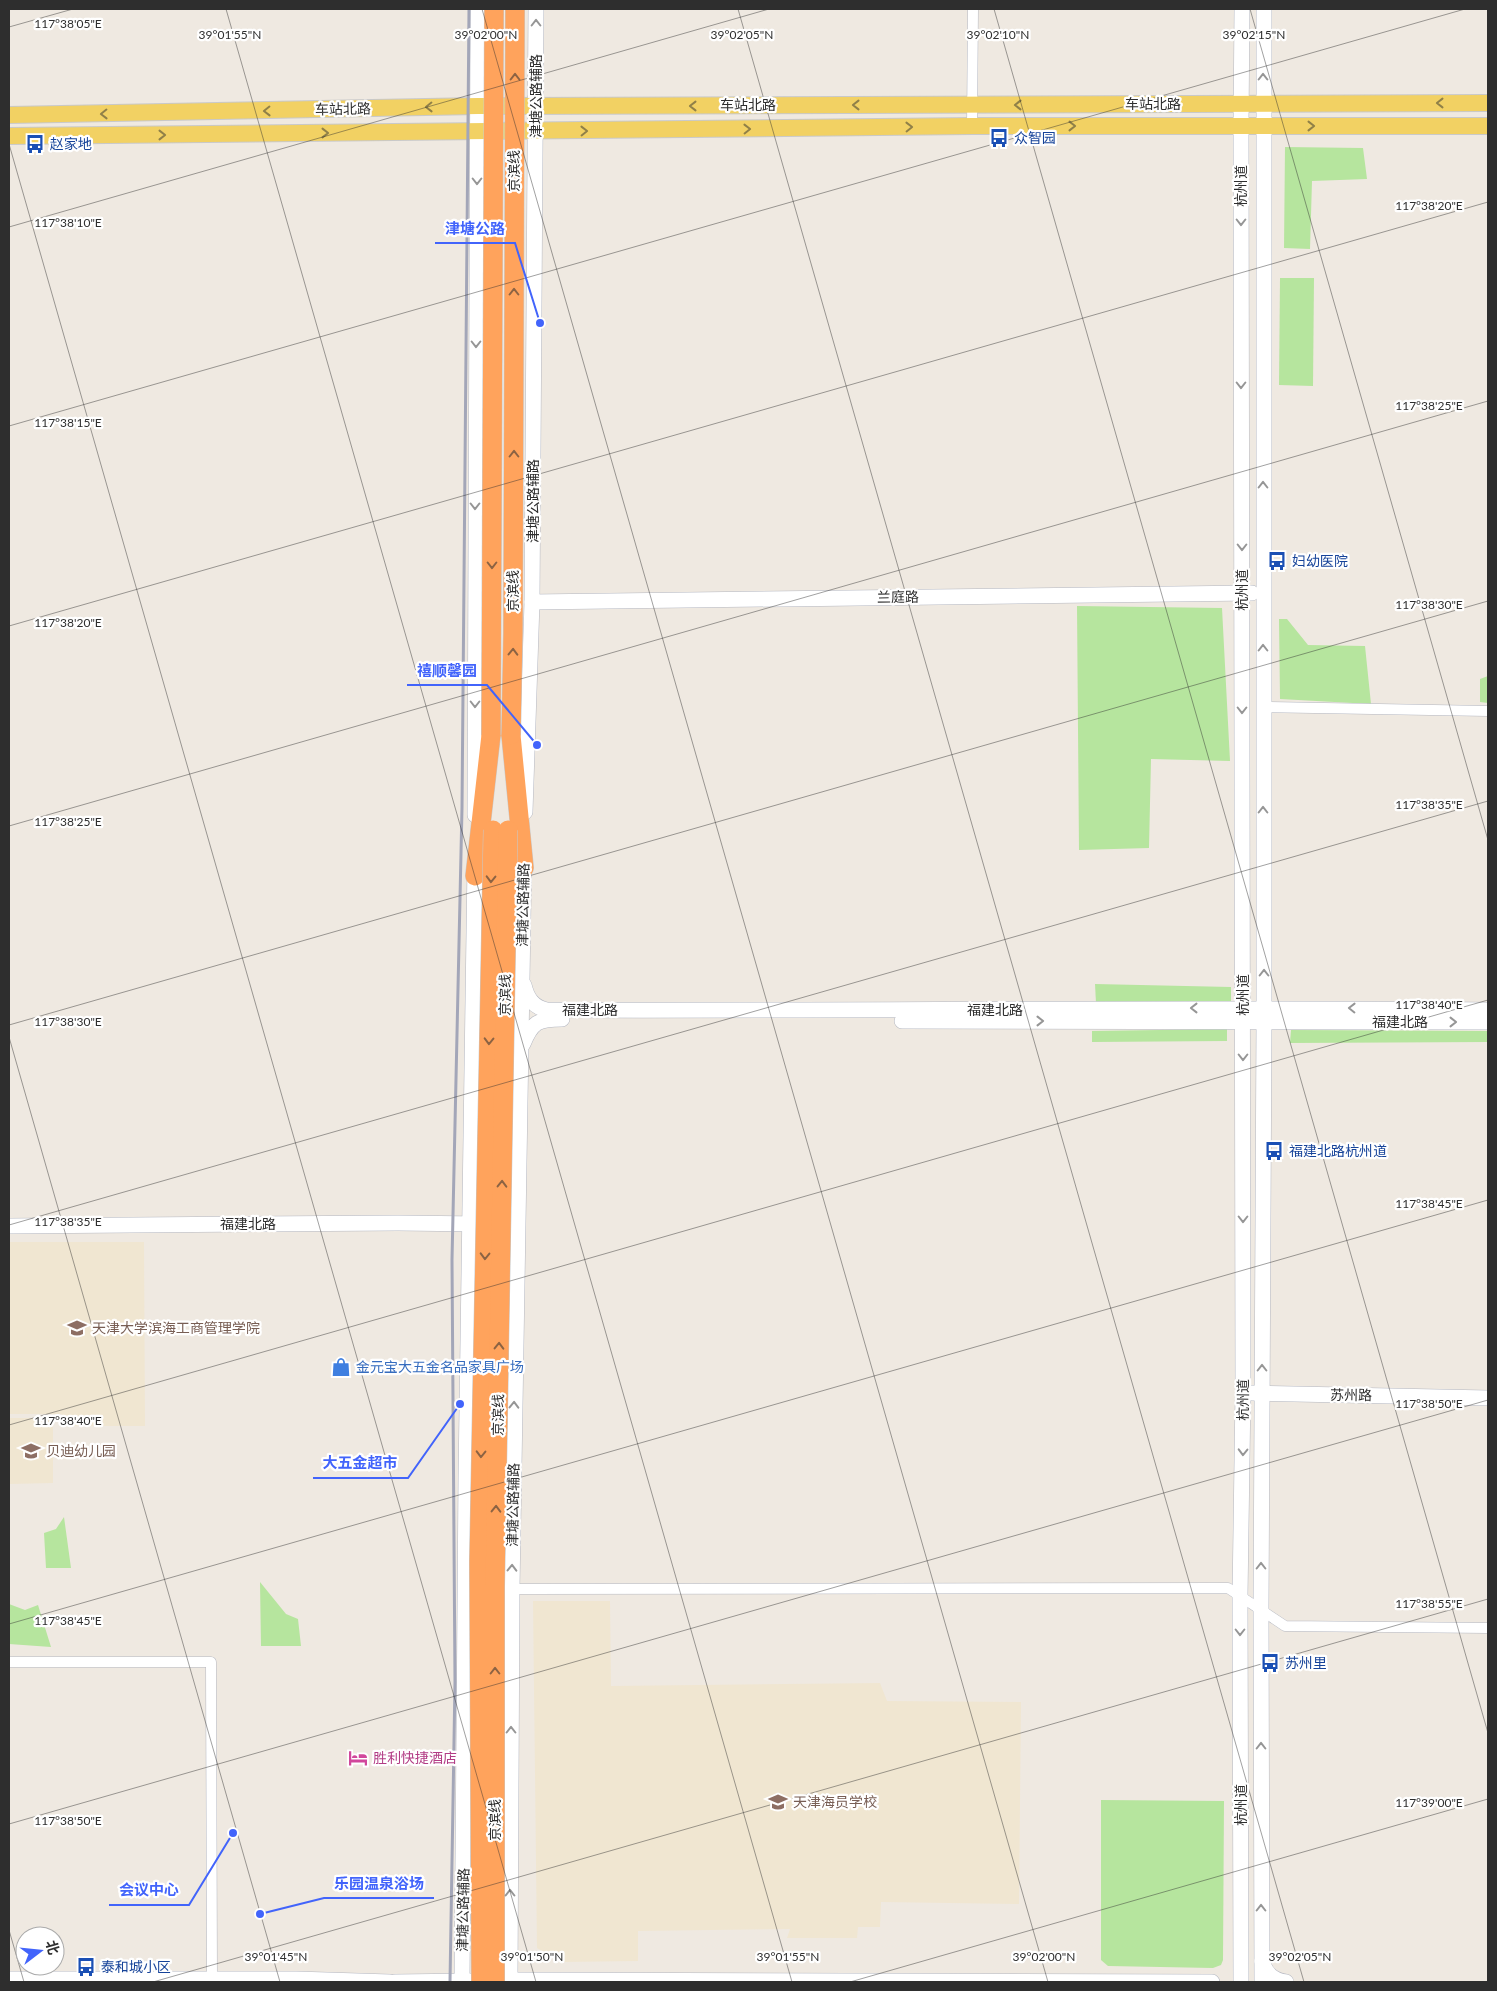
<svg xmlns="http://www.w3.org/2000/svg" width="1497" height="1991" viewBox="0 0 1497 1991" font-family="Lato,'Noto Sans SC',sans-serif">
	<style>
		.education { fill: #f0e6d1 }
		.green { fill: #b6e59e }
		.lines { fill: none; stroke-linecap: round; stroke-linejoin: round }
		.street-casing { stroke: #b4b7c1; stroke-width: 11 }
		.secondary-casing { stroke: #b4b7c1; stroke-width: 16 }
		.primary-casing { stroke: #c9c9c9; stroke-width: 18 }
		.highway-casing { stroke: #c9c9c9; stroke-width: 20 }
		.street { stroke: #fff; stroke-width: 10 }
		.secondary { stroke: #fff; stroke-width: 15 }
		.primary { stroke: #f2d163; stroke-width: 16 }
		.highway { stroke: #ffa35c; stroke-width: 19 }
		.rail { stroke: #a3a6b8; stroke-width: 3 }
		.highway-bridge-casing { stroke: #c9c9c9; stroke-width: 20; stroke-linecap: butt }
		.highway-bridge { stroke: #ffa35c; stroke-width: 19 }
		.oneway { stroke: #969696 }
		.oneway2 { stroke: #8c6343 }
		.oneway3 { stroke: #908048 }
		.ticks { fill: none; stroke: #2e2e2e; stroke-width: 1; stroke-opacity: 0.45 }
		.labels { text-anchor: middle; stroke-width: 4.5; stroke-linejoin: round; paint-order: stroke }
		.street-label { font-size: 14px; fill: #2e2e2e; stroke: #fff }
		.transit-label { font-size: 14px; fill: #164399; stroke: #fff; text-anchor: start }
		.education-label { font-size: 14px; fill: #785e54; stroke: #fff; text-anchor: start }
		.shop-label { font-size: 14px; fill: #366cbe; stroke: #fff; text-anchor: start }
		.hotel-label { font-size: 14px; fill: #b23c85; stroke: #fff; text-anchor: start }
		.ticks-label { font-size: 12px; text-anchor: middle; fill: #2e2e2e; stroke: #fff; stroke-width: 4.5; stroke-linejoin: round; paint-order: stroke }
		.leader { fill: none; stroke: #4264fb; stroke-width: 2 }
		.callout-dot { fill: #4264fb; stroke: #fff; stroke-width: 2 }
		.callout-label { font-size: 15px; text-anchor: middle; font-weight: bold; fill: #4264fb; stroke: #fff; stroke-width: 4.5; stroke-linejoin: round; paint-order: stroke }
	</style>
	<rect width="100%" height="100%" fill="#efe9e1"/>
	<g class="education">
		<polygon points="9,1242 144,1242 145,1426 62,1426 62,1414 9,1414"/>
		<polygon points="9,1418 53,1418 53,1483 9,1484"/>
		<polygon points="533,1601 610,1601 611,1686 880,1683 887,1701 1021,1702 1019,1904 881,1902 880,1927 858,1927 857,1938 787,1938 790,1929 638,1931 638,1961 561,1962 537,1948"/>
	</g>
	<g class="green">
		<polygon points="1285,147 1363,148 1367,179 1312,181 1310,249 1284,248"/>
		<polygon points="1280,278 1314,278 1313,386 1279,385"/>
		<polygon points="1077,606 1222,608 1230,761 1151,759 1149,848 1079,850"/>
		<polygon points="1279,619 1287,619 1308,645 1365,646 1371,704 1280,699"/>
		<polygon points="1488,676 1488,703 1480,702 1480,679"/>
		<polygon points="1095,984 1231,987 1231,1003 1096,1003"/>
		<polygon points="1227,1029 1227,1041 1092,1042 1092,1031"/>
		<polygon points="1291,1030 1488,1031 1488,1042 1290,1043"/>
		<polygon points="64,1517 71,1568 46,1568 44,1533 56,1529"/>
		<polygon points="260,1582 286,1614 298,1619 301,1646 261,1646"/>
		<polygon points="9,1604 25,1610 38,1605 51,1647 9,1644"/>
		<polygon points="1101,1800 1224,1801 1223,1960 1221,1965 1213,1968 1108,1966 1101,1960"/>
	</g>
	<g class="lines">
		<g class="street-casing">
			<g id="street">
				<polyline points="972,126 973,9"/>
				<polyline points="1263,707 1488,711"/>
				<polyline points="512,1589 1228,1588 1285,1626 1488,1628"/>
				<polyline points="9,1662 211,1662 212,1979"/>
			</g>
		</g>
		<g class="secondary-casing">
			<g id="secondary">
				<polyline points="532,602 1252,593"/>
				<polyline points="525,812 532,602 536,9"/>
				<polyline points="475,815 478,9"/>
				<path d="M524,985C527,998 533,1007 547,1010C860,1011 1174,1007 1488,1010"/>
				<polyline points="902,1021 1488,1022"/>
				<path d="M523,1044C532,1022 538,1019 562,1019"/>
				<polyline points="9,1226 398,1223 480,1224"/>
				<polyline points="1252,1393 1488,1398"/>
				<path d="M1262,1961C1266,1974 1273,1980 1286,1982"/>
				<polyline points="9,1979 296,1979 390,1982"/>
				<polyline points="501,1980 1212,1982"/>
				<polyline points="395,1982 471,1981"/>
				<polyline points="462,1982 466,1477 475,865"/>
				<polyline points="510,1982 512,1589 524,858"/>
				<polyline points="1241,1982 1240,1597 1243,1392 1241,125 1242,9"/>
				<polyline points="1262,1982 1261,1611 1264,1022 1264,9"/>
			</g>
		</g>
		<g class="primary-casing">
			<g id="primary">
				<polyline points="9,115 478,106 1488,103"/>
				<polyline points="9,136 972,126 1488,126"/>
			</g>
		</g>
		<g class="highway-casing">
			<g id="highway">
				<polyline points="511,735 524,868"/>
				<polyline points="475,876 491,735"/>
			</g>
		</g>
		<use href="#street" class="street"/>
		<use href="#secondary" class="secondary"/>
		<use href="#primary" class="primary"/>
		<use href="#highway" class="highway"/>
		<polyline class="rail" points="450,1982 455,1682 452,1260 462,808 469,9"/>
		<g class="highway-bridge-casing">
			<g id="highway-bridge">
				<polyline points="491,735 494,9"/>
				<polyline points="511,735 513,633 515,9"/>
				<polyline points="481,1982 479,1562 493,830"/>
				<polyline points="495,1982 495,1586 508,830"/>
			</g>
		</g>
		<use href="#highway-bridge" class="highway-bridge"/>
	</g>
	<defs><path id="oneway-chevron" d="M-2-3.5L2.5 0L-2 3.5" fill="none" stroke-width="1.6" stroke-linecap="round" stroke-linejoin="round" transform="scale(1.25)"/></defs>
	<g class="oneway">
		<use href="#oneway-chevron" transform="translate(536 23) rotate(-90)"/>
		<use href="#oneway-chevron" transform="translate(1263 77) rotate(-90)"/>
		<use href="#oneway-chevron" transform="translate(477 181) rotate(90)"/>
		<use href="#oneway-chevron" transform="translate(1241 222) rotate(90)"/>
		<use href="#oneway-chevron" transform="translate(476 344) rotate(90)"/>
		<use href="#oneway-chevron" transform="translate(1241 385) rotate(90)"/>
		<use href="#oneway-chevron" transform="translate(1263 485) rotate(-90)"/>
		<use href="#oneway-chevron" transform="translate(475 506) rotate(90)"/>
		<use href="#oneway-chevron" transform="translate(1242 547) rotate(90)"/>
		<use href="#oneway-chevron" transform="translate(1263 648) rotate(-90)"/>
		<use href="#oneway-chevron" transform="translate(475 704) rotate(90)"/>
		<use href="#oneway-chevron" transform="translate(1242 710) rotate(90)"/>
		<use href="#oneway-chevron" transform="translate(1263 810) rotate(-90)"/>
		<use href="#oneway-chevron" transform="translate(1264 973) rotate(-90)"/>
		<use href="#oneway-chevron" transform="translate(1194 1008) rotate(180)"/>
		<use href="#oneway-chevron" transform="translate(1352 1008) rotate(-179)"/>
		<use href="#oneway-chevron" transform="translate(1040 1021)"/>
		<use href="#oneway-chevron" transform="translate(1453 1022)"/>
		<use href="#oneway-chevron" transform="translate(1243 1057) rotate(90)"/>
		<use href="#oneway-chevron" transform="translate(1243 1219) rotate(90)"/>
		<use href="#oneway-chevron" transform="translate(1262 1368) rotate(-90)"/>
		<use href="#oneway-chevron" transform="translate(514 1405) rotate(-89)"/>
		<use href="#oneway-chevron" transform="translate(1243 1452) rotate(91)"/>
		<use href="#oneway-chevron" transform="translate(1261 1566) rotate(-90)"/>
		<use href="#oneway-chevron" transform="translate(512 1568) rotate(-89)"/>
		<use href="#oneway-chevron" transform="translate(1240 1632) rotate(90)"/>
		<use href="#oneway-chevron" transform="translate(511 1730) rotate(-90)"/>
		<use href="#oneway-chevron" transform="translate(1261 1746) rotate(-90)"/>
		<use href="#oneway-chevron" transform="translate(510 1893) rotate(-90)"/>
		<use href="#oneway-chevron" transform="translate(1261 1908) rotate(-90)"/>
	</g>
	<g class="oneway2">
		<use href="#oneway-chevron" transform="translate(515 77) rotate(-90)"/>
		<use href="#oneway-chevron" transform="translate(514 292) rotate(-90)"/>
		<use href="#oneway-chevron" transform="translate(514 454) rotate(-90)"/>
		<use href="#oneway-chevron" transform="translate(492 565) rotate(90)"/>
		<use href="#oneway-chevron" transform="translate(513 652) rotate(-89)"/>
		<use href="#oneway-chevron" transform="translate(491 879) rotate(91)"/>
		<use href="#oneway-chevron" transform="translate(489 1041) rotate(91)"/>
		<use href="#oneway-chevron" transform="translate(502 1184) rotate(-89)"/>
		<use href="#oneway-chevron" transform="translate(485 1256) rotate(91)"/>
		<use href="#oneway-chevron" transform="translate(499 1346) rotate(-89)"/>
		<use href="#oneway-chevron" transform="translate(481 1454) rotate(91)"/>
		<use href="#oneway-chevron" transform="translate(496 1509) rotate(-89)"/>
		<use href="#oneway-chevron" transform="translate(495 1671) rotate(-90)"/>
	</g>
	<g class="oneway3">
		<use href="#oneway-chevron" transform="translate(1440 103) rotate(180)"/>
		<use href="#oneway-chevron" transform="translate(856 105) rotate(180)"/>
		<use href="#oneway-chevron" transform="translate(1018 105) rotate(180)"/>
		<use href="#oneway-chevron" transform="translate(693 106) rotate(180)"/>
		<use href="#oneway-chevron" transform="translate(429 107) rotate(179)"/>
		<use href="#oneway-chevron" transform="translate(267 111) rotate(179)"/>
		<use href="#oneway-chevron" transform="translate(104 114) rotate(179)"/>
		<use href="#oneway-chevron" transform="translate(1072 126)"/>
		<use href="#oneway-chevron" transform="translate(1311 126)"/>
		<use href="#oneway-chevron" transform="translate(909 127) rotate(-1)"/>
		<use href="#oneway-chevron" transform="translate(747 129) rotate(-1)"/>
		<use href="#oneway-chevron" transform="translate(584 131) rotate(-1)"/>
		<use href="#oneway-chevron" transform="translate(325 133)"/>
		<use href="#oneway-chevron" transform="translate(162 135)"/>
	</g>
	<path class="ticks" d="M226,9L792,1982M482,9L1048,1982M738,9L1304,1982M994,9L1488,1733M1250,9L1488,840M9,27L73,9M9,144L536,1982M9,227L769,9M9,426L1465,9M9,626L1488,202M9,826L1488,401M9,1025L1488,601M9,1037L280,1982M9,1225L1488,801M9,1425L1488,1000M9,1624L1488,1200M9,1824L1488,1400M9,1930L24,1982M153,1982L1488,1599M850,1982L1488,1799"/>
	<defs>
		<g id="bus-bare" transform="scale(1.5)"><path d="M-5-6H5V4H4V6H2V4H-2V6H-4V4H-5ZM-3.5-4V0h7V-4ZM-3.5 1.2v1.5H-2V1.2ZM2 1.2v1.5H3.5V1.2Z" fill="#1a4fb4" stroke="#fff" stroke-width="2.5" paint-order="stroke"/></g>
		<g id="university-bare" transform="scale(1.5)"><path d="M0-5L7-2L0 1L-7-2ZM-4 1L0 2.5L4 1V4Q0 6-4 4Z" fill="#8d6e63" stroke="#fff" stroke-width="2.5" paint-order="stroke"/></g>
		<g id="shop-bare" transform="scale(1.5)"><path d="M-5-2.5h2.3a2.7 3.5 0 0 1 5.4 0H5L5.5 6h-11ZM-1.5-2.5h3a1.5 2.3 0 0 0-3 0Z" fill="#3f7fe0" stroke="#fff" stroke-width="2.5" paint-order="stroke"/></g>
		<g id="school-bare" transform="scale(1.5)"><path d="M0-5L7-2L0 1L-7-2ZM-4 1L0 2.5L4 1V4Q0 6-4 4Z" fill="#8d6e63" stroke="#fff" stroke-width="2.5" paint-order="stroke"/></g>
		<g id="hotel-bare" transform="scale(1.5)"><path d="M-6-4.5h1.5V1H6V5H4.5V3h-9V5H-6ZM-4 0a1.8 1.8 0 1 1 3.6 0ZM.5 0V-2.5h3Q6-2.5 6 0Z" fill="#d1479c" stroke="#fff" stroke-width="2.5" paint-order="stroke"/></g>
	</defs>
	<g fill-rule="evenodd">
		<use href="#bus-bare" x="999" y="138"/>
		<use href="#bus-bare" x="35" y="144"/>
		<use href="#bus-bare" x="1277" y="561"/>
		<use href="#bus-bare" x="1274" y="1151"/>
		<use href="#university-bare" x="77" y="1328"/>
		<use href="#shop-bare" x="341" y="1367"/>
		<use href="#school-bare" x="31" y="1451"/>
		<use href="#bus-bare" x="1270" y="1663"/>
		<use href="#hotel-bare" x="358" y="1758"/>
		<use href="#university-bare" x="778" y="1802"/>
		<use href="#bus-bare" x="86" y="1967"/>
	</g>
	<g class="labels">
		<g class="street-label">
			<text transform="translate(536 96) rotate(-90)" y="5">津塘公路辅路</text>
			<text x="1153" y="109">车站北路</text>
			<text x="748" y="110">车站北路</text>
			<text transform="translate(343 109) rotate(-1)" y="5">车站北路</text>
			<text transform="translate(514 171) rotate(-90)" y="5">京滨线</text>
			<text transform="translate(1241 186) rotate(-90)" y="5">杭州道</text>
			<text transform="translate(533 501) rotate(-90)" y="5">津塘公路辅路</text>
			<text transform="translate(1242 590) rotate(-90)" y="5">杭州道</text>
			<text transform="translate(513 591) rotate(-90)" y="5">京滨线</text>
			<text transform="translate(898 597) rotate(-1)" y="5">兰庭路</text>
			<text transform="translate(523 905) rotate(-89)" y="5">津塘公路辅路</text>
			<text transform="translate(505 995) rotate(-89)" y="5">京滨线</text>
			<text transform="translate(1243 995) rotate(-90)" y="5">杭州道</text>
			<text x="590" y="1015">福建北路</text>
			<text x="995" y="1015">福建北路</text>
			<text x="1400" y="1027">福建北路</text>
			<text x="248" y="1229">福建北路</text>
			<text transform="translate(1351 1395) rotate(1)" y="5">苏州路</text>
			<text transform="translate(1243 1400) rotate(-89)" y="5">杭州道</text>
			<text transform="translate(498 1415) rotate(-89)" y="5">京滨线</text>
			<text transform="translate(513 1505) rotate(-89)" y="5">津塘公路辅路</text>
			<text transform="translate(1241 1805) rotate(-90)" y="5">杭州道</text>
			<text transform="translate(495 1820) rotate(-90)" y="5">京滨线</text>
			<text transform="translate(463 1910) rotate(-89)" y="5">津塘公路辅路</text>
		</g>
		<g class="transit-label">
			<text x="1014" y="143">众智园</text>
			<text x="50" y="149">赵家地</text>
			<text x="1292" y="566">妇幼医院</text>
			<text x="1289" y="1156">福建北路杭州道</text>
			<text x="1285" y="1668">苏州里</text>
			<text x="101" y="1972">泰和城小区</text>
		</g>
		<g class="education-label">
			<text x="92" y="1333">天津大学滨海工商管理学院</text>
			<text x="46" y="1456">贝迪幼儿园</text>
			<text x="793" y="1807">天津海员学校</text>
		</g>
		<g class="shop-label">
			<text x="356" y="1372">金元宝大五金名品家具广场</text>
		</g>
		<g class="hotel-label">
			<text x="373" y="1763">胜利快捷酒店</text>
		</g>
	</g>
	<g class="ticks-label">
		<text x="68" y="28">117°38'05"E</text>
		<text x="230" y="39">39°01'55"N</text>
		<text x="486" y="39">39°02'00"N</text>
		<text x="742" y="39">39°02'05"N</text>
		<text x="998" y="39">39°02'10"N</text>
		<text x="1254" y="39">39°02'15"N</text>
		<text x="1429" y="210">117°38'20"E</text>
		<text x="68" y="227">117°38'10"E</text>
		<text x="1429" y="410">117°38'25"E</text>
		<text x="68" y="427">117°38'15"E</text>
		<text x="1429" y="609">117°38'30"E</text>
		<text x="68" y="627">117°38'20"E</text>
		<text x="1429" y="809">117°38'35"E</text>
		<text x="68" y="826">117°38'25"E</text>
		<text x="1429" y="1009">117°38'40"E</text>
		<text x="68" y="1026">117°38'30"E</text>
		<text x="1429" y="1208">117°38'45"E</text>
		<text x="68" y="1226">117°38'35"E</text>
		<text x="1429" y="1408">117°38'50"E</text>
		<text x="68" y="1425">117°38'40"E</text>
		<text x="1429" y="1608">117°38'55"E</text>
		<text x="68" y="1625">117°38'45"E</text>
		<text x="1429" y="1807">117°39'00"E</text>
		<text x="68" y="1825">117°38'50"E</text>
		<text x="276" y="1961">39°01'45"N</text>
		<text x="532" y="1961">39°01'50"N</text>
		<text x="788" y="1961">39°01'55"N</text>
		<text x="1044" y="1961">39°02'00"N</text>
		<text x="1300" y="1961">39°02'05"N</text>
	</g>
	<path class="leader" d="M540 323L515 243H435M537 745L487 685H407M460 1404L408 1478H313M260 1914L324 1898H434M233 1833L189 1905H109"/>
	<g class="callout-dot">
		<circle cx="540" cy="323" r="5"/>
		<circle cx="537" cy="745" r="5"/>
		<circle cx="460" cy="1404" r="5"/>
		<circle cx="260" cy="1914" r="5"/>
		<circle cx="233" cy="1833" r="5"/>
	</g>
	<g class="callout-label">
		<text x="475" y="234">津塘公路</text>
		<text x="447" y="676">禧顺馨园</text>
		<text x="360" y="1468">大五金超市</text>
		<text x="379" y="1889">乐园温泉浴场</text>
		<text x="149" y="1895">会议中心</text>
	</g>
	<rect width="1497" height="1991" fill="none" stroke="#2e2e2e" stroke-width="20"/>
	<g transform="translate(40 1951) rotate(74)"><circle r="24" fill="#ffffff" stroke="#ababab"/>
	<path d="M0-4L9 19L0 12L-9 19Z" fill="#4264fb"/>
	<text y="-8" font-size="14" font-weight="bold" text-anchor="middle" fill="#2e2e2e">北</text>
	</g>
</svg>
